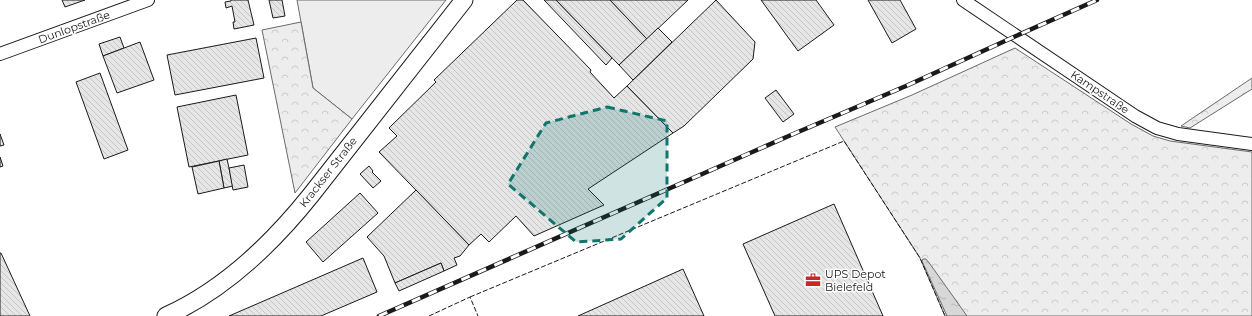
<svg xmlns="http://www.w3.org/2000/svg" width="1252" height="316" viewBox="0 0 1252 316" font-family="Montserrat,sans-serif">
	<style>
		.built { fill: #ededed; stroke: #6a6a6a }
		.forest { fill: url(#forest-crowns); stroke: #6a6a6a }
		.water { fill: url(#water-ripples); stroke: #6a6a6a }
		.building { fill: url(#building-back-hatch); stroke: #1a1a1a }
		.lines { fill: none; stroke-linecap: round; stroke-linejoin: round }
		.street-casing { stroke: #1a1a1a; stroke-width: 14 }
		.secondary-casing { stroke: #1a1a1a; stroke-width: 19 }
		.street { stroke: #fff; stroke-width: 12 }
		.secondary { stroke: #fff; stroke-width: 17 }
		.rail-casing { stroke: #1a1a1a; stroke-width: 4.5 }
		.rail { stroke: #fff; stroke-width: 3; stroke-dasharray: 9; stroke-linecap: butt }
		.fence { stroke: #1a1a1a; stroke-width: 1; stroke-dasharray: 5 2; stroke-linecap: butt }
		.marked { fill: #0f766e; fill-opacity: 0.2; stroke: #0f766e; stroke-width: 3; stroke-dasharray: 8 5; stroke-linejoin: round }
		.labels { text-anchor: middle; stroke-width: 3; stroke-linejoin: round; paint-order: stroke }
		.street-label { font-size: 11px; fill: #1a1a1a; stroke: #fff }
		.poi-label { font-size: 11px; fill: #1a1a1a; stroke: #fff; text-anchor: start }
	</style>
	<defs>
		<pattern id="forest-crowns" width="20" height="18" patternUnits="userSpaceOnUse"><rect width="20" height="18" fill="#ededed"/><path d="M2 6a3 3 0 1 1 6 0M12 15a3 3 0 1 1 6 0" fill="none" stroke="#cbcbcb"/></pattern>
		<pattern id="water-ripples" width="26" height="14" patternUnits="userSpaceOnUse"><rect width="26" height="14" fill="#d7d7d7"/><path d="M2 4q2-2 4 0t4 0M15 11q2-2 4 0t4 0" fill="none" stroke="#b8b8b8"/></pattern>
		<pattern id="building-back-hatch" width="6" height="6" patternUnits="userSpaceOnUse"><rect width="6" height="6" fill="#e6e6e6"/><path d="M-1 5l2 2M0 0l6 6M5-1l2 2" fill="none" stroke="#c5c5c5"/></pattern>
	</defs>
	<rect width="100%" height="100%" fill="#fff"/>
	<polygon class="built" points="297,0 446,0 352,119 313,88"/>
	<g class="forest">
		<polygon points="301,22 313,88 352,119 295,193 262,30"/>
		<polygon points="1015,48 1131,124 1153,136 1170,141 1252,152 1252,316 945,316 920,258 835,127 912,95"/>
		<polygon points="1252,78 1252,89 1190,128 1181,126"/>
	</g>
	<polygon class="water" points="923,259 926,259 930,264 967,316 947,316 922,261"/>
	<g class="building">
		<polygon points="62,0 85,0 65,7"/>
		<polygon points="231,0 248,0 254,25 234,29 233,22 235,22 232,6 226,8 225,2 231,1"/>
		<polygon points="269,0 282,0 285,16 273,18"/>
		<polygon points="517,0 523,0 591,70 590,72 614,98 627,86 673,133 588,189 604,205 534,236 516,216 489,242 481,234 469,245 379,152 397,136 389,128 436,82 434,80"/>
		<polygon points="544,0 556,0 612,58 606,65"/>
		<polygon points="556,0 610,0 647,39 619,65"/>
		<polygon points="610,0 688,0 647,39"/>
		<polygon points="716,0 755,42 753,59 684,126 673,133 627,86"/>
		<polygon points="761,0 816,0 834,25 798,51"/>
		<polygon points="868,0 900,0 916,29 892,43"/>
		<polygon points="658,28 672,42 633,80 619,65"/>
		<polygon points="120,37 124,48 103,56 99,44"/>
		<polygon points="256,38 264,78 175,95 167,55"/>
		<polygon points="140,42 154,80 117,93 103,56"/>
		<polygon points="100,73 128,150 104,159 76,82"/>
		<polygon points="776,90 794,114 783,122 765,98"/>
		<polygon points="236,95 248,155 189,167 177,107"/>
		<polygon points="0,134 4,145 0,146"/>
		<polygon points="0,157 3,166 0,167"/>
		<polygon points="227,159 233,186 224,188 219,161"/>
		<polygon points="219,161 224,188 198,194 192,167"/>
		<polygon points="244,165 248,187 233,190 229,168"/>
		<polygon points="369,166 373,171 372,172 381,181 373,188 360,174"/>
		<polygon points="416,190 469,245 460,256 454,258 457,265 444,271 441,263 395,283 384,256 367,237"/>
		<polygon points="360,193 378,213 323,262 306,242"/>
		<polygon points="834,204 883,316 775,316 743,244"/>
		<polygon points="0,253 1,253 30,316 0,316"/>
		<polygon points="363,258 377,292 321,316 229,316"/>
		<polygon points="441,263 444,271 399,291 395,283"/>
		<polygon points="683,269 704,316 578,316"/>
	</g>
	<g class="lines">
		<g class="street-casing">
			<g id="street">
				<polyline points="963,0 1135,116 1157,128 1178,134 1252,144"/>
				<polyline points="0,54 148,0"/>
			</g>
		</g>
		<g class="secondary-casing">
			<path id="secondary" d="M166,316C224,290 271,245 311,195L464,0"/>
		</g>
		<use href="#street" class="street"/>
		<use href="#secondary" class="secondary"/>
		<g class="rail-casing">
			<polyline id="rail" points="379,316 791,135 906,86 1016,36 1097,0"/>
		</g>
		<use href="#rail" class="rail"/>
		<g class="fence">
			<polyline points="470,297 844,141 920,258 945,316"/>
			<polyline points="429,316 470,297 478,316"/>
		</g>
	</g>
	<path class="marked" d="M607,107L667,121V198L621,239L576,242L508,184L546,123Z"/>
	<defs>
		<g id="office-bare" transform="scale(1.2)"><path d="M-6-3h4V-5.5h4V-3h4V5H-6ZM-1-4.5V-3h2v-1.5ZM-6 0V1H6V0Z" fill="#c62828" stroke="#fff" stroke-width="2.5" paint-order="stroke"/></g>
	</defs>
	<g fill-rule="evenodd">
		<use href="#office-bare" x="813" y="280"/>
	</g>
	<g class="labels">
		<g class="street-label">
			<text transform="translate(74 27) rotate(-20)" y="4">Dunlopstraße</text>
			<text transform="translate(1100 92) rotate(34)" y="4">Kampstraße</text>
			<text transform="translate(328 172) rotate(-52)" y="4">Krackser Straße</text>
		</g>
		<g class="poi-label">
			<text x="825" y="278">UPS Depot<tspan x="825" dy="13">Bielefeld</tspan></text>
		</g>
	</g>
</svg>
